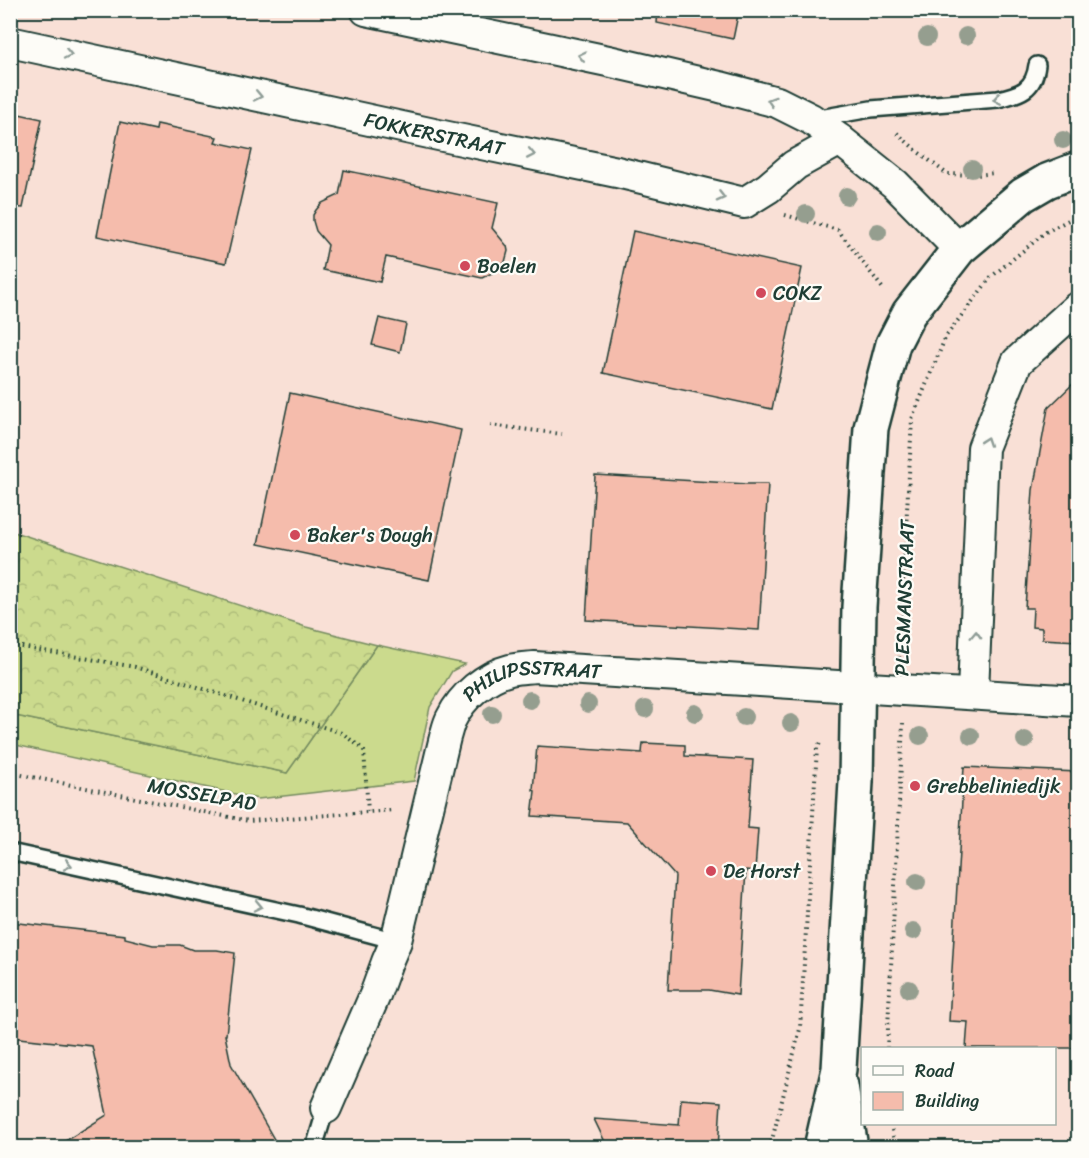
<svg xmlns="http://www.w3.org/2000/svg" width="1089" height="1158" viewBox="0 0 1089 1158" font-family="Sriracha,sans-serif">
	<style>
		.built { fill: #f9e0d6; fill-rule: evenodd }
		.grass { fill: #cbda8d; stroke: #758c60; stroke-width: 1.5 }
		.forest { fill: url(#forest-crowns); stroke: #758c60; stroke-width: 1.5 }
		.building { fill: #f5bcac; stroke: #1f3d34; stroke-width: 1.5 }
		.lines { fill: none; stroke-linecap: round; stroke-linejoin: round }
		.lane-casing { stroke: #1f3d34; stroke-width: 20 }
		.street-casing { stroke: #1f3d34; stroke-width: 34 }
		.secondary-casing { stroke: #1f3d34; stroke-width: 38 }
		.path { stroke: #1f3d34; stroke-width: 4; stroke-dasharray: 1.5 4.5; stroke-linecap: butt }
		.lane { stroke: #fdfcf7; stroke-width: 15 }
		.street { stroke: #fdfcf7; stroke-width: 30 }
		.secondary { stroke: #fdfcf7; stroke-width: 33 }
		.tree { fill: #959e8f }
		.oneway { stroke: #8e9c96 }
		.poi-dot { fill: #d1495b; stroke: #fdfcf7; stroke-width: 2 }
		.labels { text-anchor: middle; stroke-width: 4.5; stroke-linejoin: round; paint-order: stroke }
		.street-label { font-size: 20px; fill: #1f3d34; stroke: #fdfcf7 }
		.poi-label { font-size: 20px; fill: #1f3d34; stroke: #fdfcf7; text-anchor: start }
	</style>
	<defs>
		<pattern id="forest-crowns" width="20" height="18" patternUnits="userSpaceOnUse" patternTransform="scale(1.5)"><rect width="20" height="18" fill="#cbda8d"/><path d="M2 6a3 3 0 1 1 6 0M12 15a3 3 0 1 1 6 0" fill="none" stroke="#aebc7a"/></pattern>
	</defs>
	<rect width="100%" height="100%" fill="#fbefe8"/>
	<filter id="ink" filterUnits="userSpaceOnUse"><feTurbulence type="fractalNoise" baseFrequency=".0167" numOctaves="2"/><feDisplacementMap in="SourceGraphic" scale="12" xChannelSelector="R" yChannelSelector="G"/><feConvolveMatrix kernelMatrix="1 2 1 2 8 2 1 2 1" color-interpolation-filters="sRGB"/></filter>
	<g filter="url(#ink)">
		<path class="built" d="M10,11H1078V1147H11ZM862,1048H1054V1124H862Z"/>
		<polygon class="grass" points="377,645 465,664 452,671 430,707 414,781 258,799 11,744 11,715 287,773"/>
		<polygon class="forest" points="11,531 306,627 377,645 287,773 11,715"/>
		<g class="building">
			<polygon points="658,10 739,10 733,39 657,23"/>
			<polygon points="10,112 42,119 23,208 10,207"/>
			<polygon points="120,122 156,130 157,124 217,137 215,142 252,150 226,263 97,236"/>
			<polygon points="344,170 498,203 492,228 507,246 508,251 505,262 498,270 482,278 386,257 380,282 323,270 328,245 316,231 313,221 313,215 316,210 322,203 339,195"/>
			<polygon points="633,231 802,268 772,409 603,373"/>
			<polygon points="379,318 406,324 400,352 372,345"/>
			<polygon points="1078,379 1078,641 1042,639 1042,628 1032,627 1033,608 1025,608 1033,490 1048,408"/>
			<polygon points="290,393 461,430 429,580 258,544"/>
			<polygon points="595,475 747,484 768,484 759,630 586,620"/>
			<polygon points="643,743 685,745 685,756 753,760 748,828 758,829 755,871 746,870 738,995 709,990 668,990 675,876 627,822 532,816 535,791 533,790 537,746 642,753"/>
			<polygon points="964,767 1078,772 1078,1048 966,1048 968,1022 949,1021"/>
			<polygon points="10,922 125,935 125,938 153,945 180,945 193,950 217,950 235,953 226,1035 225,1035 231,1064 279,1148 54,1148 107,1115 92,1046 10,1037"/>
			<polygon points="681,1099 721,1102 718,1148 608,1148 594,1119 679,1125"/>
		</g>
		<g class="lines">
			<g class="lane-casing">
				<g id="lane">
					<path d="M814,119L871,109L998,99C1020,94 1034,90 1037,65"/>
					<polyline points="10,852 299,915 396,941"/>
					<polyline points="314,1148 326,1108"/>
				</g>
			</g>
			<g class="street-casing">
				<g id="street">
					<polyline points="366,10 608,61 720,87 777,102 811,119 840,140 895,184 959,249"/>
					<path id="s1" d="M10,42L443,136L617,172L744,203L768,188L795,165L840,140"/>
					<polyline points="973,693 983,448 1017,362 1078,307"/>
					<path id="s2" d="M326,1108L375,995L387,962L396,941L445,737C447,731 448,725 451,719C462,696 486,676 510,670C518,668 526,668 534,667L1078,701"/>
				</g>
			</g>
			<g class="secondary-casing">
				<g id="secondary">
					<polyline points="841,1086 851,1148"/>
					<polyline points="821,1148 839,1069 856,782 859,607 871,428 893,344 909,313 959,249 1023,195 1047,181 1078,169"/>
				</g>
			</g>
			<g class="path">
				<polyline points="897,133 917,151 947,174 977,175 995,173"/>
				<polyline points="785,215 838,230 884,290"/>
				<polyline points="490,425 562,434"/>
				<polyline points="10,645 135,667 342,733 364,750 368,812"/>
				<polyline points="899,658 912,419 946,336 991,277 1046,232 1078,215"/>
				<polyline points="10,772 17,774 249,821 394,810"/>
				<polyline points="887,1048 903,723"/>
				<polyline points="891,1124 895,1148"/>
				<polyline points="770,1148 800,1029 817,748 822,740"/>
			</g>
			<use href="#lane" class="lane"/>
			<use href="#street" class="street"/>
			<use href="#secondary" class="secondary"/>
		</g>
		<g class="tree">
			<circle cx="966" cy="36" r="9"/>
			<circle cx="927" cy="37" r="9"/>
			<circle cx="1063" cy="140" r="9"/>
			<circle cx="972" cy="169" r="9"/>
			<circle cx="847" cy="196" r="9"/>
			<circle cx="806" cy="214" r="9"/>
			<circle cx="878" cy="232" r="9"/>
			<circle cx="530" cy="700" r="9"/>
			<circle cx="588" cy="704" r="9"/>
			<circle cx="645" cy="709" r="9"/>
			<circle cx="695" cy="713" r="9"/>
			<circle cx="492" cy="714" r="9"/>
			<circle cx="744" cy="717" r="9"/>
			<circle cx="791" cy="723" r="9"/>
			<circle cx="920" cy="736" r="9"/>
			<circle cx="971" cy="736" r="9"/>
			<circle cx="1025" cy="740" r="9"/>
			<circle cx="917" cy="882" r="9"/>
			<circle cx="913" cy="931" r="9"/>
			<circle cx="909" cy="989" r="9"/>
		</g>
		<defs><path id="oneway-chevron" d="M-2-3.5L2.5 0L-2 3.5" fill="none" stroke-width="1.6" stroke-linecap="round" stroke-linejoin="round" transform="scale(1.5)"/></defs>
		<g class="oneway">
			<use href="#oneway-chevron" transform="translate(68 54) rotate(12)"/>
			<use href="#oneway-chevron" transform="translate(582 56) rotate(-168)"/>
			<use href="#oneway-chevron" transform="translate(258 96) rotate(12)"/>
			<use href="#oneway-chevron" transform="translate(997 99) rotate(171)"/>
			<use href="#oneway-chevron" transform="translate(771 101) rotate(-162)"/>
			<use href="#oneway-chevron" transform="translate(531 154) rotate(11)"/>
			<use href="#oneway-chevron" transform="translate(721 197) rotate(14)"/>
			<use href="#oneway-chevron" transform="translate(986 441) rotate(-71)"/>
			<use href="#oneway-chevron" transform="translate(976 635) rotate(-88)"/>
			<use href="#oneway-chevron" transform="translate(68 865) rotate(12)"/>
			<use href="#oneway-chevron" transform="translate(258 906) rotate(12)"/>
		</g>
	</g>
	<g class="poi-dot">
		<circle cx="465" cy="266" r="6"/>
		<circle cx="761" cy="293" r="6"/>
		<circle cx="295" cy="535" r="6"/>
		<circle cx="915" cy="786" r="6"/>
		<circle cx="711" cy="871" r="6"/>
	</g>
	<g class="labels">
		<g class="street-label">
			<text dy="7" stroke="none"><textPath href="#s1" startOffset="434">FOKKERSTRAAT</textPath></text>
			<text transform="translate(904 598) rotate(-88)" y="7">PLESMANSTRAAT</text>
			<text dy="7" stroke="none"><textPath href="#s2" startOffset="508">PHILIPSSTRAAT</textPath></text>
			<text transform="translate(202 794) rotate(10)" y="7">MOSSELPAD</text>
		</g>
		<g class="poi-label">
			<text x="477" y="273">Boelen</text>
			<text x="773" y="300">COKZ</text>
			<text x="307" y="542">Baker's Dough</text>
			<text x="927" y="793">Grebbeliniedijk</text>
			<text x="723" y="878">De Horst</text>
		</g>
	</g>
	<rect width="1089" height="1158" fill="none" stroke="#fdfcf7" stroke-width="36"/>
	<rect x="18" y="18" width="1053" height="1122" fill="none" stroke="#1f3d34" stroke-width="2" filter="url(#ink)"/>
	<rect x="861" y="1047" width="195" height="78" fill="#fdfcf7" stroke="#a4b0a9" stroke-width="1.5"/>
	<rect x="873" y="1066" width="30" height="9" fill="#fdfcf7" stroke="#a4b0a9" stroke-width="1.5"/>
	<text x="915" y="1077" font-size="18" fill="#1f3d34">Road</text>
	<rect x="873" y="1092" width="30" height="18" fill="#f5bcac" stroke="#a4b0a9" stroke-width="1.5"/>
	<text x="915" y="1107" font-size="18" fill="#1f3d34">Building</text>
</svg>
